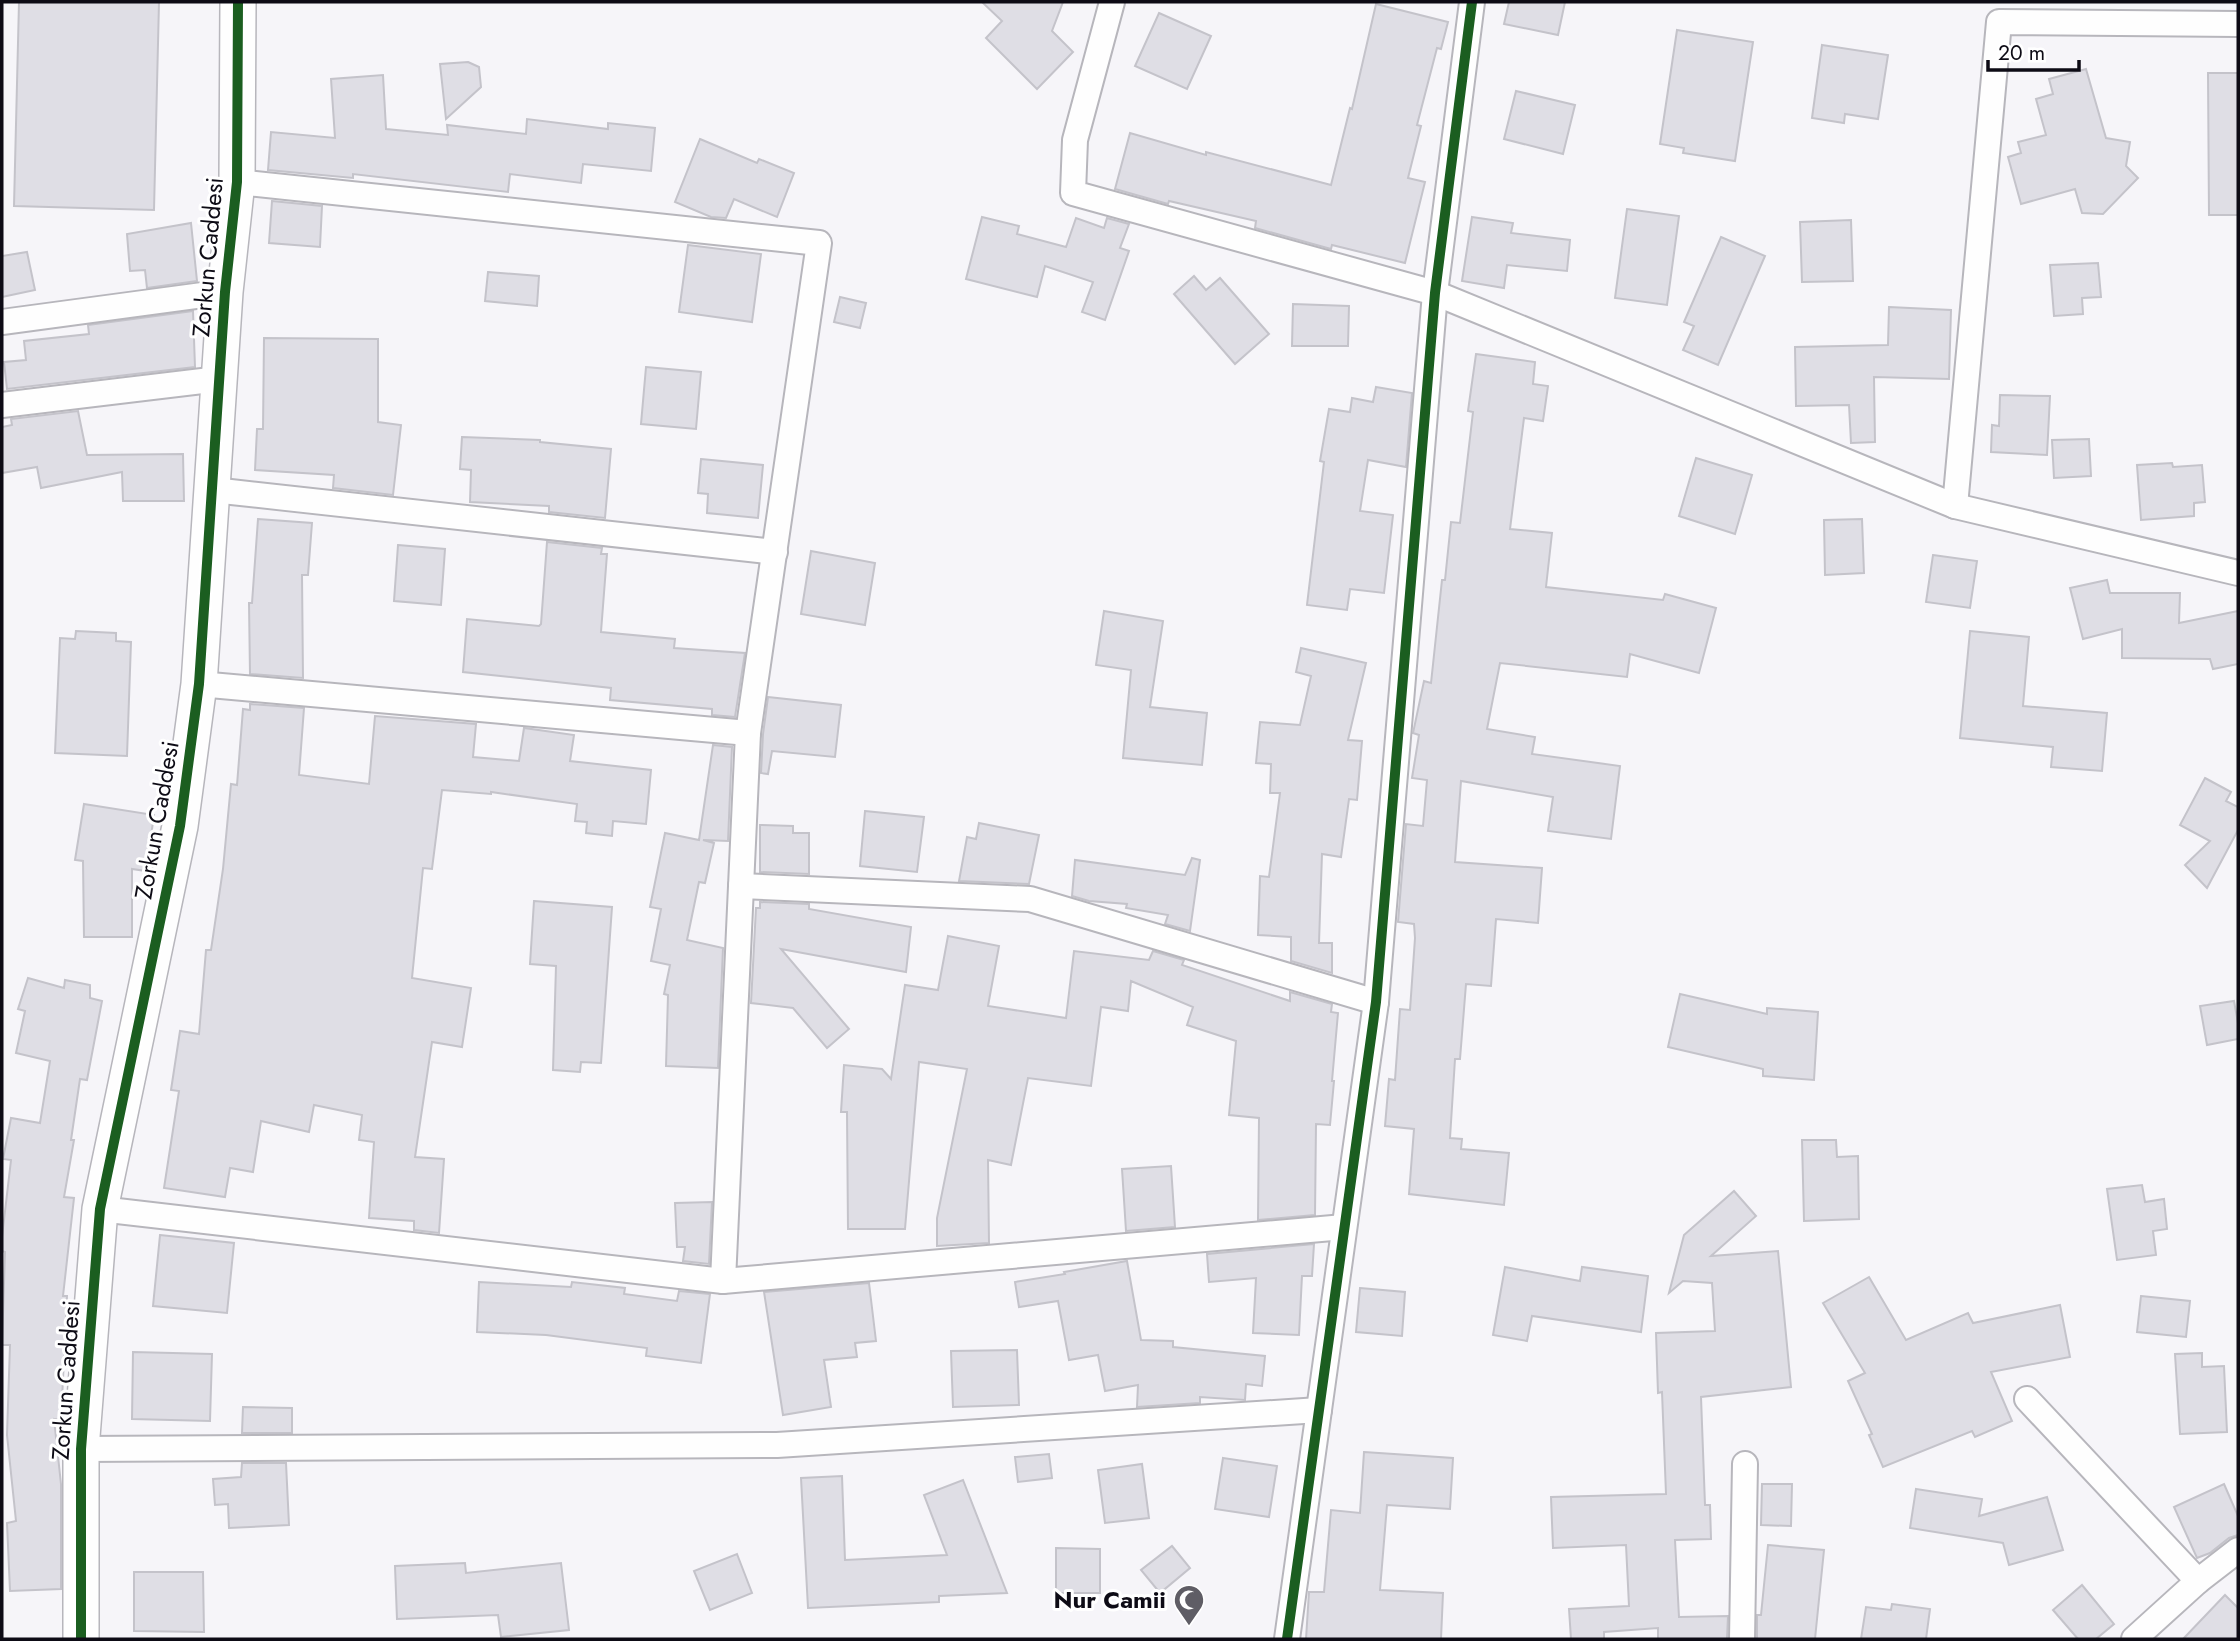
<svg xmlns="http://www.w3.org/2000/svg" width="2240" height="1641" viewBox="0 0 2240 1641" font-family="Jost,sans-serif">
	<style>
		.building { fill: #dfdee5; stroke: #c4c3ca; stroke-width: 2 }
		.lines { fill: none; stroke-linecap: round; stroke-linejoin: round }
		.street-casing { stroke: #b7b6bc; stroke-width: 28 }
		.secondary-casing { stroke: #b7b6bc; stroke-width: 38 }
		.street { stroke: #fefefe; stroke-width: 24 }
		.secondary { stroke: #fefefe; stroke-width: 35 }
		.cycleway-casing { stroke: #fff; stroke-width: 15 }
		.cycleway { stroke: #1b5e20; stroke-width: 10 }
		.labels { text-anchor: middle; stroke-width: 6; stroke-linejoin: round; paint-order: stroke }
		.street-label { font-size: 24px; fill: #0d0b15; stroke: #fff }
		.poi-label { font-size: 24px; font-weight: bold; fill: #0d0b15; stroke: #fff; text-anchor: end }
	</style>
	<rect width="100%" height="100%" fill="#f6f5f9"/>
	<g class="building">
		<polygon points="19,2 159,2 154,210 14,206"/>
		<polygon points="982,2 1063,2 1052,31 1073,52 1037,89 986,38 1002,21"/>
		<polygon points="1509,2 1565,2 1558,35 1504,24"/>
		<polygon points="1376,4 1448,22 1441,49 1437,48 1417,125 1421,126 1408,178 1425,182 1405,263 1332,245 1331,249 1255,228 1256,221 1169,201 1168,204 1115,189 1130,133 1206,155 1206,152 1331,185 1350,108 1352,109"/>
		<polygon points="1159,13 1211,36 1187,89 1135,66"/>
		<polygon points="1677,30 1753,42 1735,161 1683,153 1684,148 1660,144"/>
		<polygon points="1822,45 1888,55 1878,119 1845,114 1844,123 1812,118"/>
		<polygon points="468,62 479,67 481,87 446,119 440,64"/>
		<polygon points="2086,69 2106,138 2130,142 2126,166 2138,178 2103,214 2082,213 2075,189 2021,204 2008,157 2021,153 2018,142 2046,135 2036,99 2053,94 2049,79"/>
		<polygon points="2208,73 2238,73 2238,215 2209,215"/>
		<polygon points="383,75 386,129 448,135 447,125 526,134 527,119 608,129 608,123 655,128 651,171 583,164 581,183 510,174 508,192 353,174 353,178 268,170 271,132 335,138 331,79"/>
		<polygon points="1516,91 1575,105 1563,154 1504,139"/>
		<polygon points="700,139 757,163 759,159 794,173 777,217 734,199 726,218 711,217 675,202"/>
		<polygon points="272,201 322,206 320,247 269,243"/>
		<polygon points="1627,209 1679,216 1667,305 1615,298"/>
		<polygon points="982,217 1019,226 1017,234 1066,247 1076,218 1104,228 1107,218 1129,224 1120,248 1129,251 1105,320 1082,312 1093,282 1045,266 1037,297 966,279"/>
		<polygon points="1472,217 1513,223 1511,233 1570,240 1567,271 1507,265 1504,288 1462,281"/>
		<polygon points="1851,220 1853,281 1802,282 1800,222"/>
		<polygon points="191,223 197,281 147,288 145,270 130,271 127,234"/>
		<polygon points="1721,237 1765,256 1718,365 1683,350 1694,326 1684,322"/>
		<polygon points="688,245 761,254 752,322 679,312"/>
		<polygon points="27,252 35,290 2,297 2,256"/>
		<polygon points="2098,263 2101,297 2082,298 2083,314 2054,316 2050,265"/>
		<polygon points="488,272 539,276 537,306 485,301"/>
		<polygon points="1194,276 1206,290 1220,278 1269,334 1235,364 1174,294"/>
		<polygon points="840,297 866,303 860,328 834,322"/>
		<polygon points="1293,304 1349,306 1348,346 1292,346"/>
		<polygon points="1889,307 1951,310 1949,379 1874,377 1875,442 1851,443 1849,405 1796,406 1795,347 1888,345"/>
		<polygon points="193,311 195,367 7,389 4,362 26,360 24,341 89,334 88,325"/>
		<polygon points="264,338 378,339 378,422 401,425 393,495 333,488 334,475 255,470 257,429 263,429"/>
		<polygon points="1476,354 1535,362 1533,384 1548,386 1543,421 1524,418 1510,529 1552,533 1546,587 1663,600 1665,594 1716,608 1699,673 1630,654 1627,677 1500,663 1487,729 1535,737 1532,754 1620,766 1611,839 1548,831 1553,797 1461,781 1455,862 1542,868 1538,923 1496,919 1491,986 1466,984 1460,1059 1455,1059 1450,1138 1462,1139 1461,1149 1509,1153 1504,1205 1409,1194 1414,1129 1385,1126 1389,1079 1395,1080 1400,1009 1410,1010 1415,938 1414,924 1398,922 1406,824 1423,826 1427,780 1412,778 1419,735 1413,733 1424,681 1431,683 1442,580 1445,580 1451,522 1460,523 1473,412 1468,411"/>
		<polygon points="646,367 701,372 696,429 641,424"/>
		<polygon points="1376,387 1412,393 1406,467 1368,460 1360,511 1393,515 1384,593 1350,589 1347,610 1307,605 1324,462 1320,461 1329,409 1350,412 1352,398 1373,402"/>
		<polygon points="2000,395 2050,396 2047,455 1991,452 1992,425 1999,426"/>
		<polygon points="78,411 87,455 183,454 184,501 123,501 122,472 41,488 37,467 2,473 2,427 12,425 11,419"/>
		<polygon points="462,437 540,440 540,442 611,449 605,518 549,512 549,506 470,502 471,470 460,469"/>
		<polygon points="2089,439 2091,476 2054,478 2052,440"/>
		<polygon points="1696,458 1752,475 1735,534 1679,516"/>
		<polygon points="701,459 763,465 758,518 707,513 708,494 698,493"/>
		<polygon points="2172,463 2173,467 2202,465 2205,502 2194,503 2194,516 2141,520 2137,465"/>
		<polygon points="258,519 312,523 308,575 302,575 303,678 250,674 249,603 252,603"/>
		<polygon points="1862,519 1864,573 1825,575 1824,520"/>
		<polygon points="547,542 602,548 601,554 607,554 601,632 675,639 674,648 745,653 735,717 712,715 712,709 610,700 611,688 463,672 467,619 539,626 541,624"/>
		<polygon points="398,545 445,549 441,605 394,601"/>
		<polygon points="811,551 875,563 865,625 801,614"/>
		<polygon points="1933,555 1977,561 1970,608 1926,602"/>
		<polygon points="2107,580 2110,593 2180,593 2179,623 2238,611 2238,664 2213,669 2210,659 2122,658 2122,629 2083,639 2070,588"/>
		<polygon points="1104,611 1163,621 1150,707 1207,713 1202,765 1123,758 1131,670 1096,665"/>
		<polygon points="76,631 116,633 116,641 131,642 127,756 55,753 60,638 75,639"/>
		<polygon points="1970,631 2029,637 2023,706 2107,713 2102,771 2051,767 2053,747 1960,738"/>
		<polygon points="1301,648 1366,663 1348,740 1362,741 1357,800 1349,799 1341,857 1322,854 1319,943 1332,943 1332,973 1291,961 1291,937 1258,935 1260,876 1269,877 1280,793 1270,793 1271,764 1256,763 1260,722 1300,725 1311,676 1296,672"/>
		<polygon points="768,697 841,705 835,757 772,751 768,774 761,773 763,734"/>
		<polygon points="250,704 304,708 299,775 369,784 375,716 476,724 473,757 519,761 524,728 574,735 570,761 651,770 646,824 613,821 612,836 586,833 587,822 575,821 577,804 491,792 491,794 442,790 432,869 423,868 412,978 471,988 462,1047 432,1042 415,1157 444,1159 439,1233 414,1230 414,1221 369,1218 374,1142 359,1140 362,1115 314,1105 309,1132 261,1121 253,1172 230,1168 225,1197 164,1188 179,1091 171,1090 180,1031 199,1034 206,950 211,950 223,869 231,784 237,785 243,709 250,710"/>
		<polygon points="713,745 732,747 728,841 703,840 714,843 705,883 699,882 687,940 723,948 718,1068 666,1066 668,995 664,994 670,965 651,961 661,909 650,907 665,833 699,840"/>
		<polygon points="2205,778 2231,792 2226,801 2238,807 2238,830 2207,888 2185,865 2210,841 2180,825"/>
		<polygon points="84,804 154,815 146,871 132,869 132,937 84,937 83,861 75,860"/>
		<polygon points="865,811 924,817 917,872 860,866"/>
		<polygon points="979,823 1039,835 1029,884 959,881 967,837 976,839"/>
		<polygon points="760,825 793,826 793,833 809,833 809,874 760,872"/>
		<polygon points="1192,858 1200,860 1190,931 1165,924 1168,915 1126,908 1127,904 1089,901 1072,896 1075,860 1185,875"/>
		<polygon points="534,901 612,907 601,1063 581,1062 580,1072 553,1070 556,966 530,964"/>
		<polygon points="760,902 809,904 809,909 911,927 906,972 781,949 849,1029 827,1048 793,1008 751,1003 756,908 760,908"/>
		<polygon points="948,936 999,946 988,1006 1066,1018 1074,951 1149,960 1153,951 1184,960 1182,965 1290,1001 1290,992 1332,1004 1331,1012 1338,1013 1332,1081 1334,1081 1330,1125 1316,1124 1315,1215 1258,1220 1259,1118 1229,1115 1236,1041 1187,1025 1193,1007 1131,981 1128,1011 1101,1007 1091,1086 1028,1078 1011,1165 988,1160 989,1243 937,1246 937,1218 967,1069 919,1062 905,1229 848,1229 847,1112 841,1112 844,1065 882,1069 891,1079 905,985 938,990"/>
		<polygon points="28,978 64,988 65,980 90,985 90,998 102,1001 87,1080 80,1079 71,1140 74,1140 64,1197 74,1198 63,1296 67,1296 61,1420 54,1419 61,1484 61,1589 10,1591 7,1523 16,1521 7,1435 10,1345 2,1345 5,1252 2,1251 2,1237 11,1160 3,1159 11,1118 40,1123 50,1061 16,1053 25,1011 18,1009"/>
		<polygon points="1680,994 1767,1014 1767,1008 1818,1012 1814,1080 1763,1076 1763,1069 1668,1047"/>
		<polygon points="2234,1001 2238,1023 2238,1039 2207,1045 2200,1006"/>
		<polygon points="1802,1140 1836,1140 1837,1157 1858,1156 1859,1219 1804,1221"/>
		<polygon points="1171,1166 1175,1227 1126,1231 1122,1169"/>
		<polygon points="2142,1185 2145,1202 2164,1199 2167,1229 2153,1231 2156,1255 2117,1260 2107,1189"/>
		<polygon points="1734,1191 1756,1216 1711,1256 1778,1251 1791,1387 1701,1397 1705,1505 1710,1505 1711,1539 1675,1540 1679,1617 1728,1616 1727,1639 1658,1639 1658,1628 1604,1632 1604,1639 1571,1639 1569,1609 1629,1606 1626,1545 1553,1548 1551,1497 1666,1494 1662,1392 1658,1393 1656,1333 1715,1331 1712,1283 1683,1281 1669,1293 1684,1235"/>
		<polygon points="712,1202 709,1264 683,1261 685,1247 677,1247 675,1203"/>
		<polygon points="160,1235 234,1243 227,1313 153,1306"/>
		<polygon points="1314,1244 1312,1276 1302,1276 1299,1335 1253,1333 1256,1278 1209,1282 1207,1254"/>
		<polygon points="1127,1261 1141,1340 1173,1341 1173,1347 1265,1356 1262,1386 1246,1384 1245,1400 1200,1397 1200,1403 1137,1407 1138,1385 1105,1391 1098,1355 1069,1360 1058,1301 1019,1307 1015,1282 1065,1274 1064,1272"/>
		<polygon points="1505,1267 1580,1281 1582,1267 1648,1276 1641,1332 1532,1316 1527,1341 1493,1335"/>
		<polygon points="1869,1277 1906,1340 1968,1313 1973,1323 2060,1305 2070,1357 1991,1372 2012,1421 1975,1437 1972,1431 1883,1467 1869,1435 1872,1434 1848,1381 1865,1373 1823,1303"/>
		<polygon points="479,1282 571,1287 572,1282 625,1288 624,1294 677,1301 679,1291 710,1294 701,1363 646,1356 647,1348 546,1335 477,1332"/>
		<polygon points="869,1283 876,1341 855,1343 857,1357 824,1360 831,1407 783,1415 764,1292"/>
		<polygon points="1360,1288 1405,1292 1402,1336 1356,1332"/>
		<polygon points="2141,1296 2190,1301 2186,1337 2137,1332"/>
		<polygon points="1017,1350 1019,1405 953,1407 951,1351"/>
		<polygon points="133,1352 212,1354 210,1421 132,1419"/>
		<polygon points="2202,1353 2202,1367 2224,1366 2227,1432 2180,1434 2175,1354"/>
		<polygon points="243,1407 292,1408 292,1433 242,1433"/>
		<polygon points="1364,1452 1453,1458 1450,1509 1387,1505 1380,1590 1443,1593 1441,1639 1306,1639 1309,1592 1324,1592 1331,1510 1360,1513"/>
		<polygon points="1049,1454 1052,1478 1018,1482 1015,1457"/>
		<polygon points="1223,1458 1277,1466 1269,1517 1215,1509"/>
		<polygon points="242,1463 286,1463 289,1525 229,1528 228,1504 215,1505 213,1479 241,1477"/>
		<polygon points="1142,1464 1149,1518 1105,1523 1098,1470"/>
		<polygon points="842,1476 845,1560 947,1555 924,1495 963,1480 1007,1593 939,1596 939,1602 808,1608 801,1478"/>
		<polygon points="1762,1484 1792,1484 1791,1526 1761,1525"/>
		<polygon points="2224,1484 2238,1516 2238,1535 2229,1538 2210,1553 2197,1558 2174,1507"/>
		<polygon points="1916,1489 1982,1499 1979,1516 2047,1497 2063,1550 2009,1565 2003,1543 1910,1528"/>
		<polygon points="1768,1545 1824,1550 1815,1639 1757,1639 1757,1615 1761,1615"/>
		<polygon points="1172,1546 1190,1568 1160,1593 1141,1570"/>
		<polygon points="1056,1548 1100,1549 1100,1593 1056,1593"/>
		<polygon points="737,1554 752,1593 710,1610 694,1571"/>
		<polygon points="465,1563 466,1573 561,1563 569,1630 501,1637 498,1615 397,1619 395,1566"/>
		<polygon points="134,1572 203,1572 204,1632 134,1631"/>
		<polygon points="2082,1585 2114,1624 2096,1639 2078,1639 2053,1610"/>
		<polygon points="2225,1595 2238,1608 2238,1639 2183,1639"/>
		<polygon points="1892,1604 1930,1609 1926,1639 1861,1639 1866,1607 1891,1610"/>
	</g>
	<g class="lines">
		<g class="street-casing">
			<g id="street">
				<polyline points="1112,2 1075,140 1073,193 1435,293 1955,506 2238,573"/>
				<polyline points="237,182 819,243 748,733 723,1281"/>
				<polyline points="2,322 225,292"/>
				<polyline points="2,405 219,379"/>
				<polyline points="213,490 775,552"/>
				<polyline points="1955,506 1999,22 2238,24"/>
				<polyline points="199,684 748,733"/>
				<polyline points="741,886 1030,899 1376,1002"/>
				<polyline points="100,1209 723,1281 1344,1227"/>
				<polyline points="2027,1399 2198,1581"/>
				<polyline points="81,1449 777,1445 1319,1410"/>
				<polyline points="1287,1639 1376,1002 1435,293 1472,2"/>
				<polyline points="1742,1639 1745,1464"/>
				<polyline points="2134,1639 2198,1581 2238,1550"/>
			</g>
		</g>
		<g class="secondary-casing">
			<polyline id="secondary" points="81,1639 81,1449 100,1209 180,826 199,684 225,292 237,182 238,2"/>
		</g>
		<use href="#street" class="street"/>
		<use href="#secondary" class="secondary"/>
		<g class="cycleway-casing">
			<g id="cycleway">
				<polyline points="81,1639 81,1449 100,1209 180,826 199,684 225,292 237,182 238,2"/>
				<polyline points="1287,1639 1376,1002 1435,293 1472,2"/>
			</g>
		</g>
		<use href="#cycleway" class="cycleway"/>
	</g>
	<defs>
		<g id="mosque-pin" transform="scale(1.575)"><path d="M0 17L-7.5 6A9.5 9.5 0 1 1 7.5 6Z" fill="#5f5d65" stroke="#fff"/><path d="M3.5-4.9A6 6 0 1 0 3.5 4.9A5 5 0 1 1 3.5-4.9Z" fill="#fff"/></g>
	</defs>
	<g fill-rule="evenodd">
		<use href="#mosque-pin" x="1189" y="1600"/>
	</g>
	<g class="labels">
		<g class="street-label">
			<text transform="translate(208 257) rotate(-85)" y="8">Zorkun Caddesi</text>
			<text transform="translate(157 820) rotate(-80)" y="8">Zorkun Caddesi</text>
			<text transform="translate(66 1380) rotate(-86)" y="8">Zorkun Caddesi</text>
		</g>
		<g class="poi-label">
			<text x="1166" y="1608">Nur Camii</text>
		</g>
	</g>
	<rect width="2240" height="1641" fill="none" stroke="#0d0b15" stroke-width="7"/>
	<path d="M1988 60v10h91v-10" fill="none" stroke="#0d0b15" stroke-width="3.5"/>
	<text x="1998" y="60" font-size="21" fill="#0d0b15" stroke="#ffffff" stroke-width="5" paint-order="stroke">20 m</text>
</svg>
